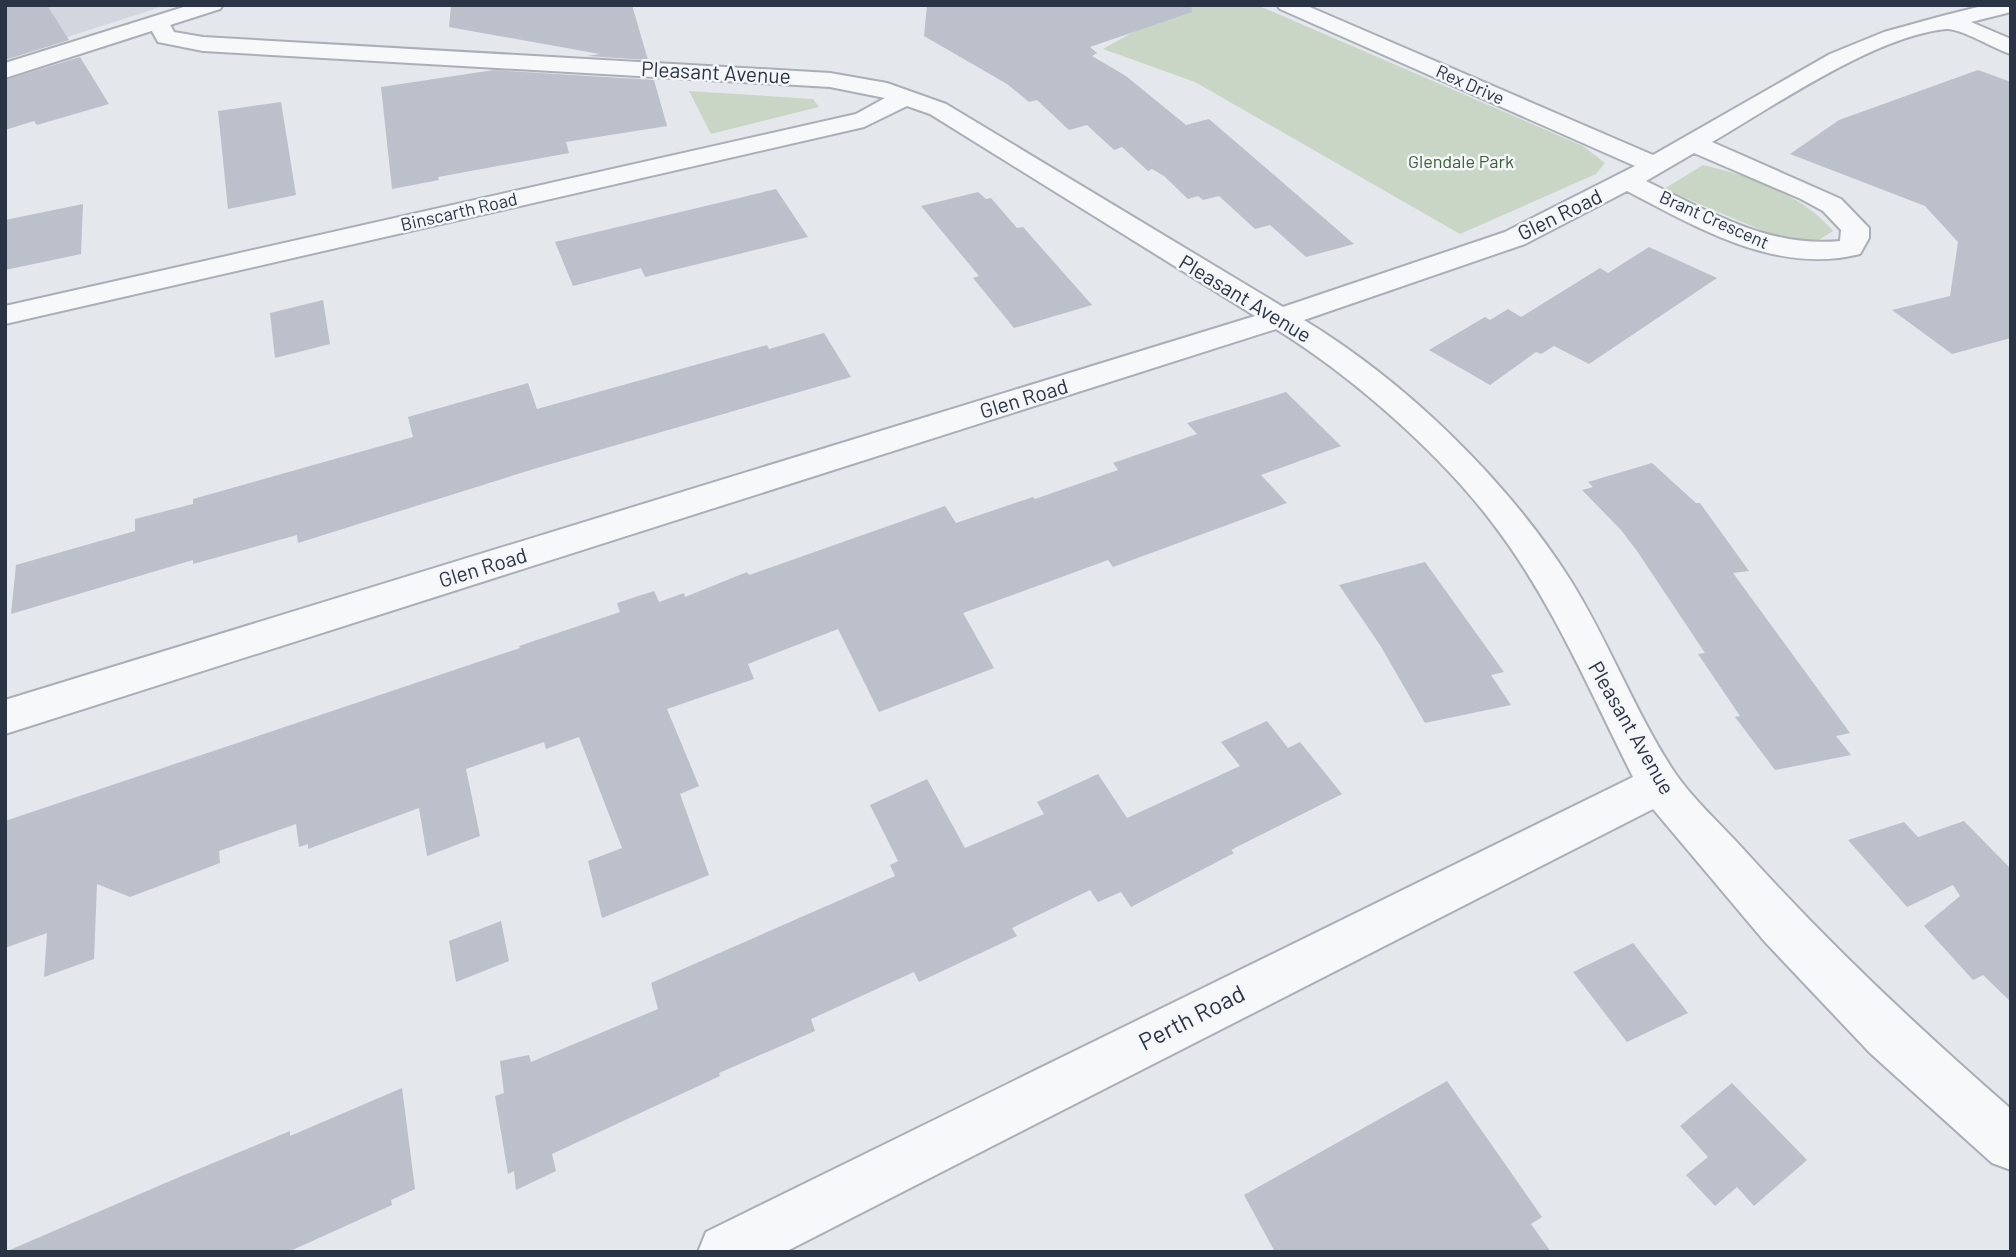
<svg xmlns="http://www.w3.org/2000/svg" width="2016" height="1257" viewBox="0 0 2016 1257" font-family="Barlow,sans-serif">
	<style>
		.built { fill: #d2d6de }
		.green { fill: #c9d6c5 }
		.building { fill: #bbc0ca }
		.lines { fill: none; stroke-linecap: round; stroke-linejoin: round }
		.minor-casing { stroke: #a9aeb7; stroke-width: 4 }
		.tertiary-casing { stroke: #a9aeb7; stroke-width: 4 }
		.minor { fill: #f7f8fa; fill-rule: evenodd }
		.tertiary { fill: #f7f8fa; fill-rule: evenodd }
		.labels { text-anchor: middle; stroke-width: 5; stroke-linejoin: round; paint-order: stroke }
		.far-street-label { font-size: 18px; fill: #2b3445; stroke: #f4f6f9 }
		.far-park-label { font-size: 18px; fill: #3f6138; stroke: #f4f6f9 }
		.street-label { font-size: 21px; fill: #2b3445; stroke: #f4f6f9 }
		.near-street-label { font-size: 24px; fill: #2b3445; stroke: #f4f6f9 }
	</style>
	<rect width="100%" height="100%" fill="#e4e7ec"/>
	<polygon class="built" points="5,5 167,5 5,57"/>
	<g class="green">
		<polygon points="1181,5 1257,5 1583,146 1605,163 1596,174 1460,234 1195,82 1103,49"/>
		<polygon points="689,91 813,99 819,107 711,134"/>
		<path d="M1703,165C1748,175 1803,195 1833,231L1817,241L1780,238L1664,189Z"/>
	</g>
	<g class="building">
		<polygon points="5,5 47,5 69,40 5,60"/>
		<polygon points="451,5 632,5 648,60 587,56 600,54 449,27"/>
		<polygon points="927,5 1191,5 1192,12 1090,47 1097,53 1092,56 1126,76 1186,125 1209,119 1354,244 1306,257 1270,225 1255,229 1219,196 1203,200 1198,196 1188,199 1164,176 1152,169 1148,171 1122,147 1114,150 1087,125 1069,130 1037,100 1029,102 1007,84 924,36"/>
		<polygon points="80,57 109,104 37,125 34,121 5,130 5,80"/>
		<polygon points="494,70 654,80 667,126 566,142 569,153 438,177 439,180 392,189 381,87"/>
		<polygon points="1978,70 2011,82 2011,338 1952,354 1892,310 1950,296 1958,242 1925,206 1790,154 1839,120"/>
		<polygon points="281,102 296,195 228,209 218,111"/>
		<polygon points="776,189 808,237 645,277 641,268 573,286 555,242"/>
		<polygon points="978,192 986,199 991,198 1017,228 1023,227 1092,305 1014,328 973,278 979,276 921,206"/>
		<polygon points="83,204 81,254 5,270 5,220"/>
		<polygon points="1649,247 1717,278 1589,364 1554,346 1541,354 1536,352 1490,385 1429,350 1485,317 1490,320 1508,309 1521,317 1600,268 1608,273"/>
		<polygon points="323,300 330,344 275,358 270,313"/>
		<polygon points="824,333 851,377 537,468 298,543 297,535 193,564 193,560 11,614 16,565 135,531 135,519 193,504 193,499 413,437 408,417 528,383 537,409 767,345 769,349"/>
		<polygon points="1286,392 1341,446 1261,475 1287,503 1113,567 1108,560 963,613 994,668 879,712 838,629 748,664 754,679 667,709 699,786 680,794 709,875 602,918 588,861 622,848 579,737 546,749 544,742 466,769 480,836 427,856 419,808 308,849 308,844 299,847 296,824 219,851 220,863 130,897 97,884 94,959 44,977 47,933 5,948 5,821 520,648 519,646 620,612 617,603 654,591 659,602 684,593 685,597 747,572 749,575 945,506 956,523 1033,497 1035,499 1118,470 1113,463 1197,434 1187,423"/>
		<polygon points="1652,463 1696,503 1700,503 1749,571 1733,573 1850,733 1836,736 1851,755 1775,770 1735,717 1740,716 1698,654 1705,653 1637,551 1621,530 1582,490 1593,487 1588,482"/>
		<polygon points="1425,562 1504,672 1491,675 1511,705 1425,723 1380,645 1339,585"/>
		<polygon points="1267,721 1288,748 1300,742 1342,794 1231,850 1234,853 1131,907 1121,892 1098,902 1090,890 1012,928 1017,936 919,982 914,972 811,1019 815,1031 719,1073 720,1076 552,1154 556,1171 516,1190 514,1171 508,1174 495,1096 504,1093 500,1061 529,1055 531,1062 658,1009 651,983 895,876 890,865 898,861 870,805 927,779 965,848 1044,814 1037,802 1098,774 1127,818 1240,766 1221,742"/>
		<polygon points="1964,821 2011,869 2011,1002 1983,975 1973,980 1924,926 1960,896 1953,885 1907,907 1848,840 1904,822 1918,837"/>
		<polygon points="501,921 509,961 456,982 449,941"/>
		<polygon points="1633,943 1688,1013 1627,1042 1573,972"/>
		<polygon points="1447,1081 1542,1217 1531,1224 1551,1252 1275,1252 1244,1195"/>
		<polygon points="1732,1083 1807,1160 1754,1206 1737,1187 1715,1206 1686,1175 1708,1157 1680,1126"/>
		<polygon points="402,1088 415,1189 391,1200 392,1205 288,1252 5,1252 177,1178 290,1131 290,1136"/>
	</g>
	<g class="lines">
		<g class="minor-casing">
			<path id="minor" d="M1277,5H1305L1653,155L1830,54L1884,32L1942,16L1986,5H2011V12L1971,22L2011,39V54C1994,49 1961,28 1946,29C1875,36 1774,106 1712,142L1841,199L1869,228V238L1860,254C1777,275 1698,228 1627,191L1525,244L1304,320C1406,382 1507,480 1571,581C1609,642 1634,710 1673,770C1692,799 1722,825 1745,851C1828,943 1917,1027 2011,1109V1170L1992,1163L1870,1053L1765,942L1653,809L785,1252H698L706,1232L1633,777C1590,692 1552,601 1494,525C1441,454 1352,376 1276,329L5,734V700L1255,316L930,114L907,106L864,127L5,324V306L856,114L885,98L830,87L203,51L158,42L148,24L151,19H167L174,32L203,37L830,73L887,83L946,104L1283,307L1505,232L1635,166L1280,9ZM1694,153L1801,199L1823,211L1841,230L1840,241C1768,248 1708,211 1646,181Z"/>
		</g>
		<g class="tertiary-casing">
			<polygon id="tertiary" points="190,5 223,5 220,9 5,78 5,63"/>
		</g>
		<use href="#minor" class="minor"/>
		<use href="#tertiary" class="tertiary"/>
	</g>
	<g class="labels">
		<g class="far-street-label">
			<text transform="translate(1470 85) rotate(24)" y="6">Rex Drive</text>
			<text transform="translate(459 212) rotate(-13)" y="6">Binscarth Road</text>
			<text transform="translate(1714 220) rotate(24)" y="6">Brant Crescent</text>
		</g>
		<g class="far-park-label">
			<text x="1461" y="168">Glendale Park</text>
		</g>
		<g class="street-label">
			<text transform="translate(716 73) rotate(3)" y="7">Pleasant Avenue</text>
			<text transform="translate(1560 215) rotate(-26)" y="7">Glen Road</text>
			<text transform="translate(1245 299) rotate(31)" y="7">Pleasant Avenue</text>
			<text transform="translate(1024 399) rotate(-17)" y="7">Glen Road</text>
			<text transform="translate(483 568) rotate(-17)" y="7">Glen Road</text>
			<text transform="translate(1631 728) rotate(60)" y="7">Pleasant Avenue</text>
		</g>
		<g class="near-street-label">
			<text transform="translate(1192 1018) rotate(-27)" y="8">Perth Road</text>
		</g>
	</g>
	<rect width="2016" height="1257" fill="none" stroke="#2b3445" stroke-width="14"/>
</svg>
